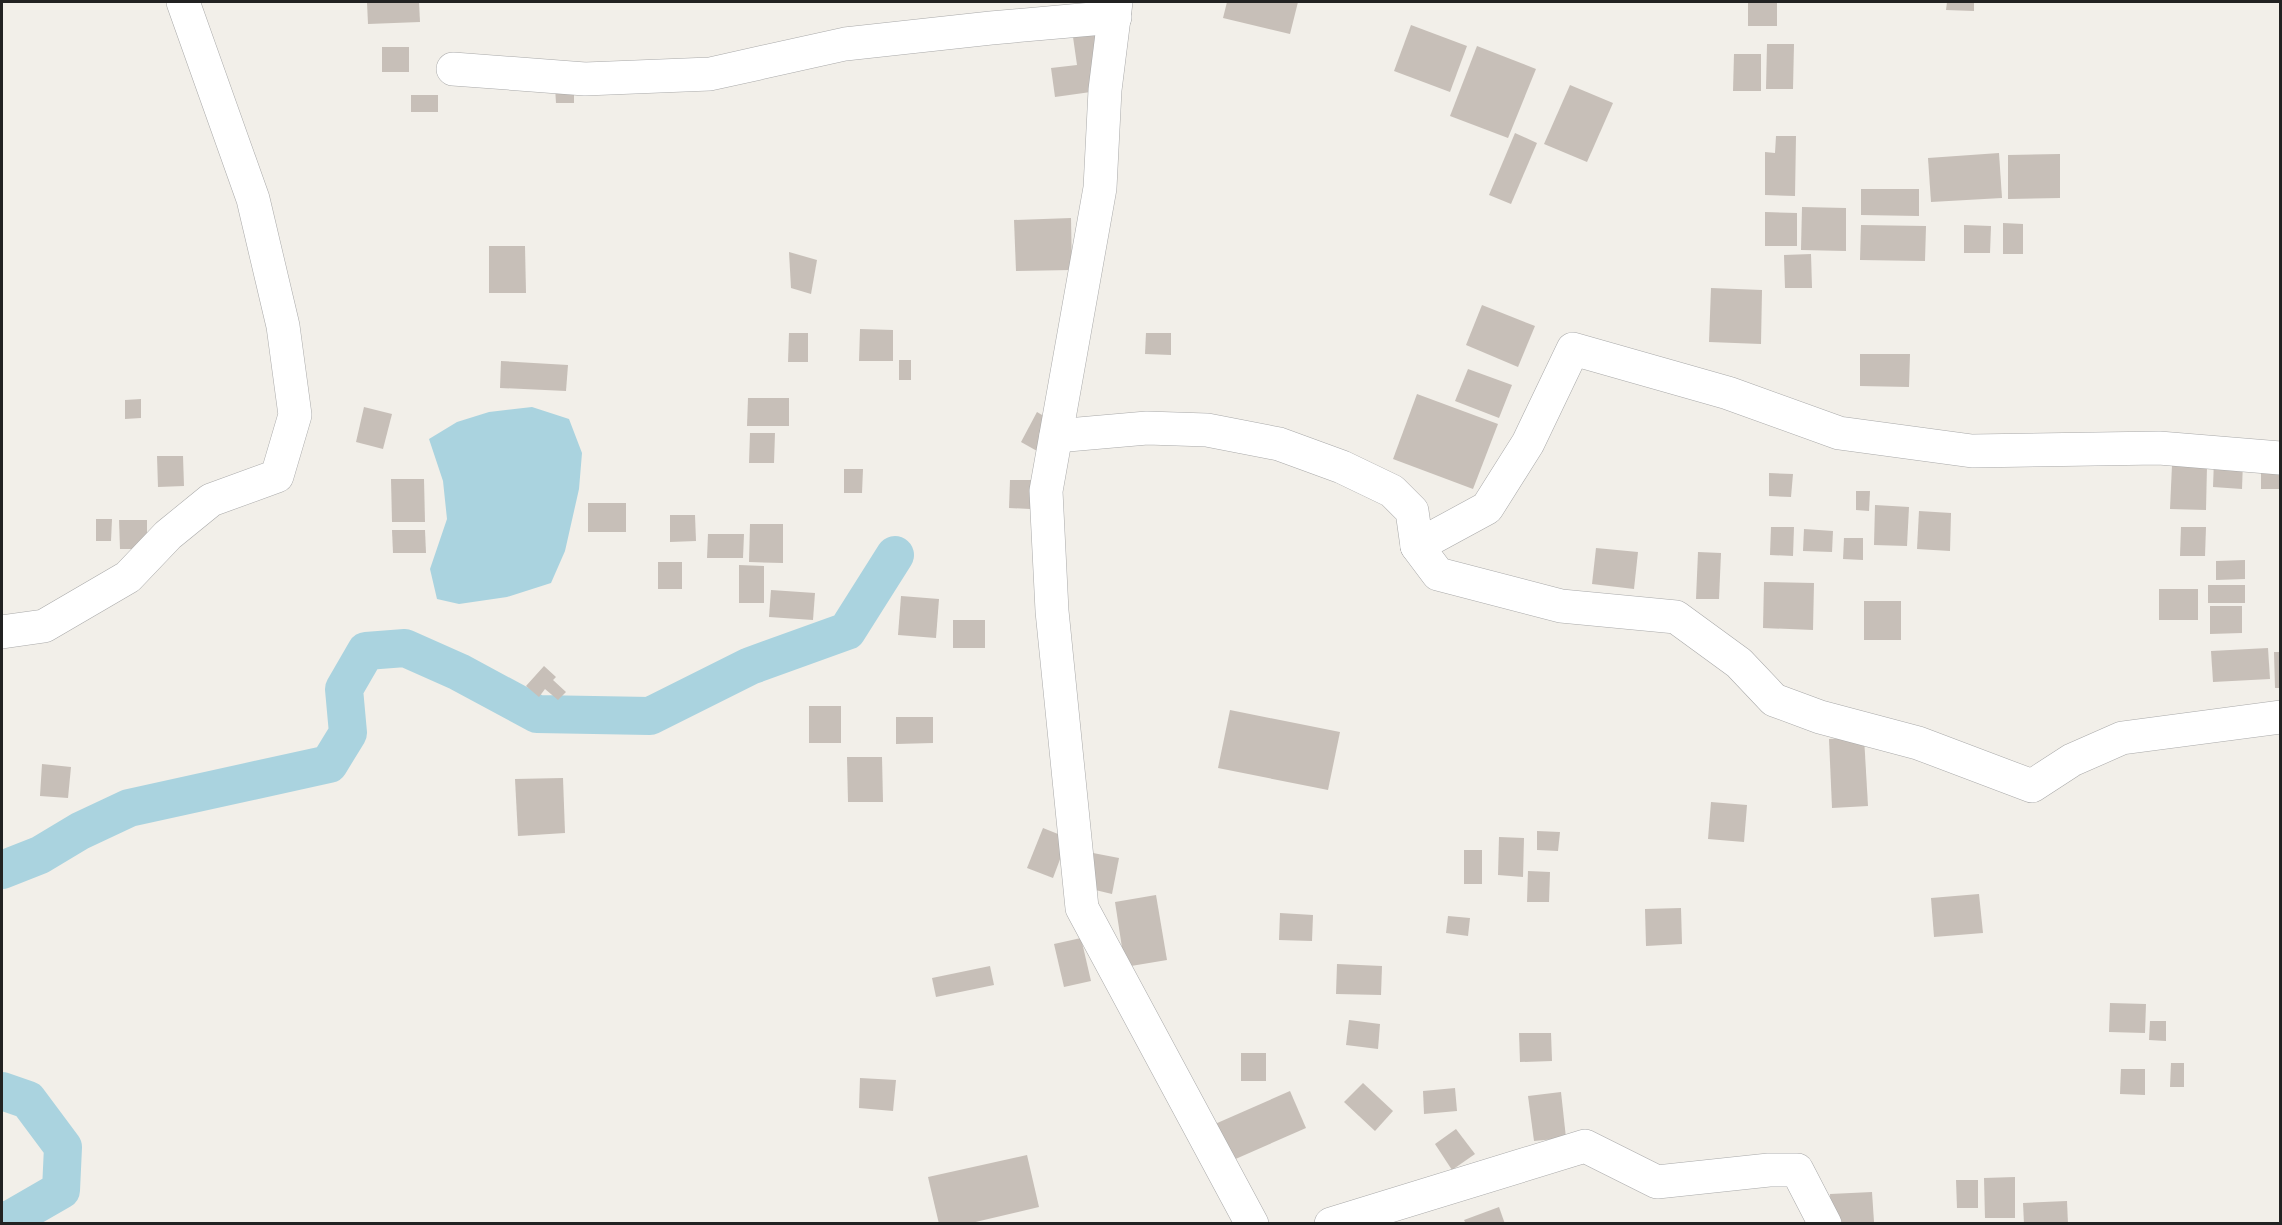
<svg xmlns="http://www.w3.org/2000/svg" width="2282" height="1225" viewBox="0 0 2282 1225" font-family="'Public Sans',sans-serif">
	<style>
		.water { fill: #aad3df }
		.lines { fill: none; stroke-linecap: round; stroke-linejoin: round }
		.canal { stroke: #aad3df; stroke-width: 38 }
		.building { fill: #c7bfb8 }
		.street-casing { stroke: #a9a9a9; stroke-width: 34 }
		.street { stroke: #fff; stroke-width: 33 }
	</style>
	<rect width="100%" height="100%" fill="#f2efe9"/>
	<polygon class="water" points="532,407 569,419 582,453 579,489 565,551 551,583 507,597 459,604 437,599 430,569 447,519 443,481 429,439 457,422 489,412"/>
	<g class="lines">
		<g class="canal">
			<polyline points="2,870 40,855 80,831 129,808 329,764 348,733 344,689 366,651 405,648 459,672 537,714 650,716 750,666 847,631 895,555"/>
			<polyline points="2,1091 28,1100 63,1147 61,1190 9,1220 2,1220"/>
		</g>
	</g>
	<g class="building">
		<polygon points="367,2 419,2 420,22 368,24"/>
		<polygon points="1227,2 1298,2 1290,34 1223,18"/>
		<rect x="1748" y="2" width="29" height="24"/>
		<polygon points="1947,2 1974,2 1974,11 1946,10"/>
		<polygon points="1411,25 1467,46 1450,92 1394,71"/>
		<polygon points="1098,33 1105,90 1055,97 1051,68 1077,65 1073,37"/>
		<polygon points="1767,44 1794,44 1793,89 1766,89"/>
		<polygon points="1477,46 1536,69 1508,138 1450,116"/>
		<rect x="382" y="47" width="27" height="25"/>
		<polygon points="1734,54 1761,54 1761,91 1733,91"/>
		<polygon points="1570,85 1613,103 1587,162 1544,144"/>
		<polygon points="555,87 574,87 574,103 556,103"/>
		<rect x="411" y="95" width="27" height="17"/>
		<polygon points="1515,133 1537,143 1511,204 1489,195"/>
		<polygon points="1776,136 1796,136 1795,196 1765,195 1765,152 1775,153"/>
		<polygon points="1999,153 2002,198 1931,202 1928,158"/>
		<polygon points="2060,154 2060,198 2008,199 2008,155"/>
		<polygon points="1861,189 1919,189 1919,216 1861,215"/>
		<polygon points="1802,207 1846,208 1846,251 1801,250"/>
		<polygon points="1765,212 1797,213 1797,246 1765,246"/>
		<polygon points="1071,218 1072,270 1016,271 1014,220"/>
		<polygon points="2003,223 2023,224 2023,254 2003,254"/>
		<polygon points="1861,225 1926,226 1925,261 1860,260"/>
		<polygon points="1964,225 1991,226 1990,253 1964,253"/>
		<polygon points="489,246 525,246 526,293 489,293"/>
		<polygon points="789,252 817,260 811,294 791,288"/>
		<polygon points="1811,254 1812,288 1785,288 1784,255"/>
		<polygon points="1711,288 1762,290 1761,344 1709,342"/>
		<polygon points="1482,305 1535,326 1518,367 1466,345"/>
		<polygon points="860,329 893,330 893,361 859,361"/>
		<polygon points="789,333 808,333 808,362 788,362"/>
		<polygon points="1146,333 1171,333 1171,355 1145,354"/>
		<polygon points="1860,354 1910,354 1909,387 1860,386"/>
		<rect x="899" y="360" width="12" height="20"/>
		<polygon points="501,361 568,365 566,391 500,388"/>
		<polygon points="1468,369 1512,385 1499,418 1455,401"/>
		<polygon points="1417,394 1498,424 1473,489 1393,459"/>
		<polygon points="748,398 789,398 789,426 747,426"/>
		<polygon points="141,399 141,418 125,419 125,400"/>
		<polygon points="364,407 392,414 383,449 356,442"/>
		<polygon points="1037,412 1054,422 1037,451 1021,442"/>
		<polygon points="750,433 775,433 774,463 749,463"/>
		<polygon points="157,456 183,456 184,486 158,487"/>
		<polygon points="2214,460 2243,461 2242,489 2213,487"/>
		<rect x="2261" y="463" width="19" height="26"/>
		<polygon points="2172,465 2207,466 2206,510 2170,509"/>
		<polygon points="844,469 863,469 862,493 844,493"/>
		<polygon points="1769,473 1793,474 1791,497 1769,496"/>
		<polygon points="391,479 424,479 425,522 392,522"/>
		<polygon points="1010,480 1031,480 1030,509 1009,508"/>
		<polygon points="1856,491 1870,491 1869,511 1856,510"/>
		<rect x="588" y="503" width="38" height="29"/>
		<polygon points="1875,505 1909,507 1907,546 1874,545"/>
		<polygon points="1919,511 1951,513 1950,551 1917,549"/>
		<polygon points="670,515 695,515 696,541 670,542"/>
		<polygon points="96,519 112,519 111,541 96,541"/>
		<polygon points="119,520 147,520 147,549 120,549"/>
		<polygon points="750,524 783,524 783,563 749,562"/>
		<polygon points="1771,527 1794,527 1793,556 1770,555"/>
		<polygon points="2181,527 2206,527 2205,556 2180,556"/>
		<polygon points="1804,529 1833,531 1832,552 1803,551"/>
		<polygon points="392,530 425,530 426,553 393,553"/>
		<polygon points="708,534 744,534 743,558 707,558"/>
		<polygon points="1844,538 1863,538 1863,560 1843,559"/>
		<polygon points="1596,548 1638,552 1634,589 1592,584"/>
		<polygon points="1698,552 1721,553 1719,599 1696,599"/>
		<polygon points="2245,560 2245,579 2216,580 2216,561"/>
		<rect x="658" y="562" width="24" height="27"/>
		<polygon points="739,565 764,566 764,603 739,603"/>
		<polygon points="1764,582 1814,583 1813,630 1763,628"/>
		<rect x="2208" y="585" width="37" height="18"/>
		<rect x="2159" y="589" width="39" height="31"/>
		<polygon points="771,590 815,593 813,620 769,617"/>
		<polygon points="901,596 939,599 936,638 898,635"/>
		<rect x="1864" y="601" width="37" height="39"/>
		<polygon points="2210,606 2242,606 2242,633 2210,634"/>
		<rect x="953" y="620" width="32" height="28"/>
		<polygon points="2268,648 2270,679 2213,682 2211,651"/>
		<polygon points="2274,652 2280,652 2280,688 2275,688"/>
		<polygon points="544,666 556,677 553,680 566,692 558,700 545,689 539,697 526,686"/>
		<rect x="809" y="706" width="32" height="37"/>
		<polygon points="1230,710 1340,732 1328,790 1218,768"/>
		<polygon points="896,717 933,717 933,743 896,744"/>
		<polygon points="1864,737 1868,806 1832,808 1829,739"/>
		<polygon points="847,757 882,757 883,802 848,802"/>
		<polygon points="42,764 71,767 68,798 40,796"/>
		<polygon points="563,778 565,833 518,836 515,779"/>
		<polygon points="1711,802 1747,805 1744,842 1708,839"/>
		<polygon points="1043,828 1068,838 1053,878 1027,868"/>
		<polygon points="1537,831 1560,832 1558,851 1537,850"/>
		<polygon points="1499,837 1524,838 1523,877 1498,875"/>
		<rect x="1464" y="850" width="18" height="34"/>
		<polygon points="1093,853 1119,858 1112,894 1087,888"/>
		<polygon points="1528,871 1550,872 1549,902 1527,902"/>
		<polygon points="1979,894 1983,933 1934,937 1931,898"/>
		<polygon points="1156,895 1167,960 1125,967 1115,902"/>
		<polygon points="1681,908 1682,944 1646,946 1645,909"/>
		<polygon points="1280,913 1313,915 1312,941 1279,940"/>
		<polygon points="1448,916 1470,918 1468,936 1446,933"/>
		<polygon points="1081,938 1091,981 1064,987 1054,944"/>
		<polygon points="1337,964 1382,966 1381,995 1336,994"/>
		<polygon points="990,966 994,985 936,997 932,978"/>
		<polygon points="2110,1003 2146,1004 2145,1033 2109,1032"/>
		<polygon points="1349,1020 1380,1024 1378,1049 1346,1045"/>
		<polygon points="2150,1021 2166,1021 2166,1041 2149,1040"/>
		<polygon points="1519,1033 1551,1033 1552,1061 1520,1062"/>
		<rect x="1241" y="1053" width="25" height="28"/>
		<polygon points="2171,1063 2184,1063 2184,1087 2170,1087"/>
		<polygon points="2121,1069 2145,1069 2145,1095 2120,1094"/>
		<polygon points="860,1078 896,1080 893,1111 859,1108"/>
		<polygon points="1363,1083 1393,1111 1375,1131 1344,1102"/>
		<polygon points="1455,1088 1457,1111 1424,1114 1423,1091"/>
		<polygon points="1290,1091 1306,1128 1231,1161 1215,1124"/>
		<polygon points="1561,1092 1566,1138 1534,1141 1528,1096"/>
		<polygon points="1456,1129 1475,1154 1452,1170 1435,1144"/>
		<polygon points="1027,1155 1039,1207 967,1224 939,1224 928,1177"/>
		<polygon points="2015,1177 2015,1218 1985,1218 1984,1178"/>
		<polygon points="1956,1180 1978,1180 1978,1208 1957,1208"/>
		<polygon points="1872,1192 1874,1222 1831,1224 1830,1194"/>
		<polygon points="2067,1201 2068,1224 2024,1224 2023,1203"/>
		<polygon points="1499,1207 1505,1224 1466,1224 1464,1220"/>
	</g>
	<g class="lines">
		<g class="street-casing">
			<g id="street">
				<polyline points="1116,2 1105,90 1100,188 1046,491 1052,611 1082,908 1252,1224"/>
				<polyline points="453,69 585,79 710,74 845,44 991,28 1115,17"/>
				<polyline points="1056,436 1147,428 1207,430 1279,444 1342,467 1392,491 1412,511 1417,546 1438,574 1561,606 1676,617 1739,663 1774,700 1820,717 1918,743 2032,786 2072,760 2122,738 2280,717"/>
				<polyline points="1417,546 1487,508 1528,443 1573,349 1728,393 1839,433 1972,451 2159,448 2280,458"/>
				<polyline points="2,632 44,626 128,577 168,535 211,500 277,476 295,415 283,326 253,199 183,2"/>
				<polyline points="1331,1224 1585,1146 1657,1182 1769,1170 1797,1170 1825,1224"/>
			</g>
		</g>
		<use href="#street" class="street"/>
	</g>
	<rect width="2282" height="1225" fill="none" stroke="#222222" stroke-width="6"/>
</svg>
